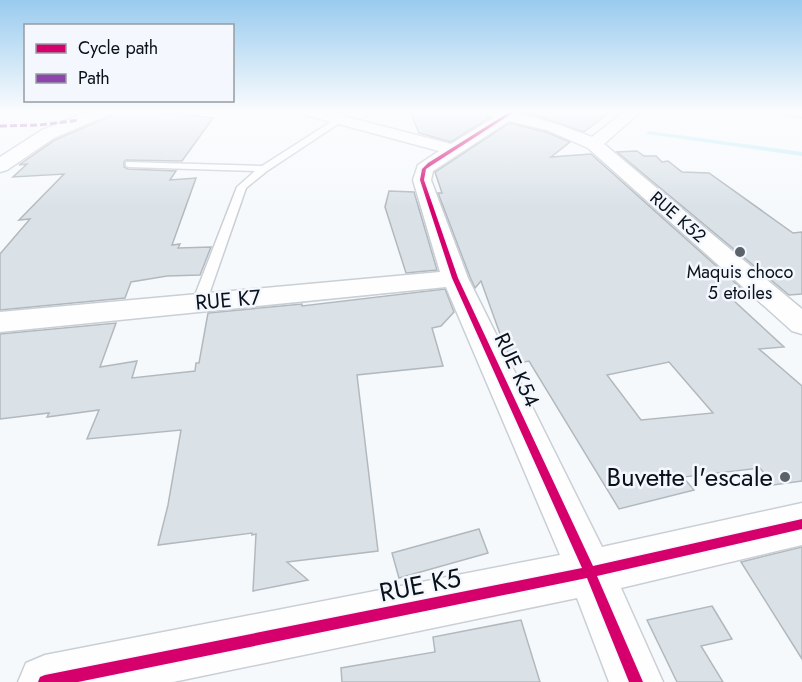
<svg xmlns="http://www.w3.org/2000/svg" width="802" height="682" viewBox="0 0 802 682" font-family="Jost,sans-serif">
	<style>
		.lines { fill: none; stroke-linecap: round; stroke-linejoin: round }
		.stream { fill: #c2edf8; fill-rule: evenodd }
		.building { fill: #dae2e8; stroke: #b2b9be; stroke-width: 1.5; fill-rule: evenodd }
		.service-casing { stroke: #c9cfd5; stroke-width: 3 }
		.minor-casing { stroke: #c9cfd5; stroke-width: 3 }
		.tertiary-casing { stroke: #c9cfd5; stroke-width: 3 }
		.service { fill: #fefeff; fill-rule: evenodd }
		.minor { fill: #fefeff; fill-rule: evenodd }
		.tertiary { fill: #fefeff; fill-rule: evenodd }
		.quiet { stroke: #8e44ad; stroke-width: 3; stroke-dasharray: 7 3; stroke-linecap: butt }
		.cycleway-casing { stroke: #f4f8fe; stroke-width: 3 }
		.cycleway { fill: #d6006c; fill-rule: evenodd }
		.poi-dot { fill: #5c6269; stroke: #f4f8fe; stroke-width: 2 }
		.labels { text-anchor: middle; stroke-width: 5; stroke-linejoin: round; paint-order: stroke }
		.far-street-label { font-size: 18px; fill: #09111a; stroke: #f4f8fe }
		.far-poi-label { font-size: 18px; fill: #09111a; stroke: #f4f8fe }
		.street-label { font-size: 21px; fill: #09111a; stroke: #f4f8fe }
		.near-poi-label { font-size: 26px; fill: #09111a; stroke: #f4f8fe; text-anchor: end }
		.near-street-label { font-size: 26px; fill: #09111a; stroke: #f4f8fe }
	</style>
	<rect width="100%" height="100%" fill="#f6f9fc"/>
	<g class="lines">
		<polygon class="stream" points="649,131 802,152 802,156 647,134 646,133"/>
	</g>
	<g class="building">
		<polygon points="114,111 155,111 213,118 182,161 126,160 124,162 124,167 128,169 176,171 170,180 196,178 172,245 180,244 178,248 211,247 200,275 167,276 131,282 125,298 0,310 0,254 30,219 19,220 64,174 13,177 27,164 19,165 55,140 111,116"/>
		<polygon points="410,111 484,111 489,118 451,142 419,133"/>
		<polygon points="523,111 611,111 584,132"/>
		<path d="M509,123L546,132L570,142L551,157L591,154L751,297L732,299L784,347L759,349L802,386V481L773,485L760,468L683,477L694,490L619,509L529,361L515,364L504,345L481,281L475,288L470,277L438,193H442L435,172ZM669,362L713,413L641,420L607,375Z"/>
		<polygon points="637,151 644,156 656,156 662,162 668,161 682,172 709,173 793,233 802,232 802,294 789,295 617,152"/>
		<polygon points="389,191 414,192 437,270 406,273 385,207"/>
		<polygon points="445,289 454,312 441,326 432,328 443,366 357,375 378,551 287,562 308,580 253,591 256,534 252,535 252,533 158,545 168,505 181,430 87,439 99,410 47,417 49,413 0,419 0,334 116,323 100,367 137,361 132,378 195,371 196,363 199,363 208,313 302,304 302,306"/>
		<polygon points="479,529 488,553 399,578 392,553"/>
		<polygon points="802,547 802,659 741,562"/>
		<polygon points="712,606 732,639 701,646 723,682 677,682 647,620"/>
		<polygon points="521,620 540,682 342,682 341,668 435,652 433,637"/>
	</g>
	<g class="lines">
		<g class="service-casing">
			<polygon id="service" points="337,118 344,120 267,171 246,188 206,303 199,307 194,306 192,303 237,187 255,171 129,167 126,166 126,162 262,166"/>
		</g>
		<g class="minor-casing">
			<g id="minor">
				<polygon points="300,111 324,111 451,144 495,117 488,115 486,111 521,111 519,114 557,124 592,137 625,111 641,111 604,144 802,309 802,334 792,331 588,148 547,130 509,121 433,171 431,180 468,278 602,547 802,503 802,545 621,588 663,682 609,682 577,598 173,682 18,682 26,663 45,655 560,555 446,287 0,332 0,312 440,272 413,180 418,165 439,151 302,114"/>
				<polygon points="782,111 802,111 802,117 784,114"/>
			</g>
		</g>
		<g class="tertiary-casing">
			<polygon id="tertiary" points="90,111 112,111 110,114 54,138 7,170 0,172 0,157 42,130"/>
		</g>
		<use href="#service" class="service"/>
		<use href="#minor" class="minor"/>
		<use href="#tertiary" class="tertiary"/>
		<polyline class="quiet" points="0,126 39,125 79,120"/>
		<g class="cycleway-casing">
			<polygon id="cycleway" points="511,111 516,111 432,165 426,169 424,180 458,278 593,566 802,519 802,529 597,576 643,682 629,682 587,578 78,682 38,682 40,677 45,675 582,568 452,278 420,180 422,169 428,163"/>
		</g>
		<use href="#cycleway" class="cycleway"/>
	</g>
	<linearGradient id="sky" x2="0" y2="1"><stop stop-color="#99cbee"/><stop offset="0.54" stop-color="#fbfcfe"/><stop offset="1" stop-color="#fbfcfe" stop-opacity="0"/></linearGradient>
	<rect width="802" height="207" fill="url(#sky)"/>
	<g class="poi-dot">
		<circle cx="740" cy="252" r="6"/>
		<circle cx="785" cy="477" r="6"/>
	</g>
	<g class="labels">
		<g class="far-street-label">
			<text transform="translate(678 217) rotate(41)" y="6">RUE K52</text>
		</g>
		<g class="far-poi-label">
			<text x="740" y="278">Maquis choco<tspan x="740" dy="21">5 etoiles</tspan></text>
		</g>
		<g class="street-label">
			<text transform="translate(228 300) rotate(-5)" y="7">RUE K7</text>
			<text transform="translate(517 370) rotate(65)" y="7">RUE K54</text>
		</g>
		<g class="near-poi-label">
			<text x="773" y="486">Buvette l'escale</text>
		</g>
		<g class="near-street-label">
			<text transform="translate(420 585) rotate(-11)" y="9">RUE K5</text>
		</g>
	</g>
	<rect x="24" y="24" width="210" height="78" fill="#f4f8fe" stroke="#969ca3" stroke-width="1.5"/>
	<rect x="36" y="44" width="30" height="9" fill="#d6006c" stroke="#969ca3" stroke-width="1.5"/>
	<text x="78" y="54" font-size="18" fill="#09111a">Cycle path</text>
	<rect x="36" y="74" width="30" height="9" fill="#8e44ad" stroke="#969ca3" stroke-width="1.5"/>
	<text x="78" y="84" font-size="18" fill="#09111a">Path</text>
</svg>
